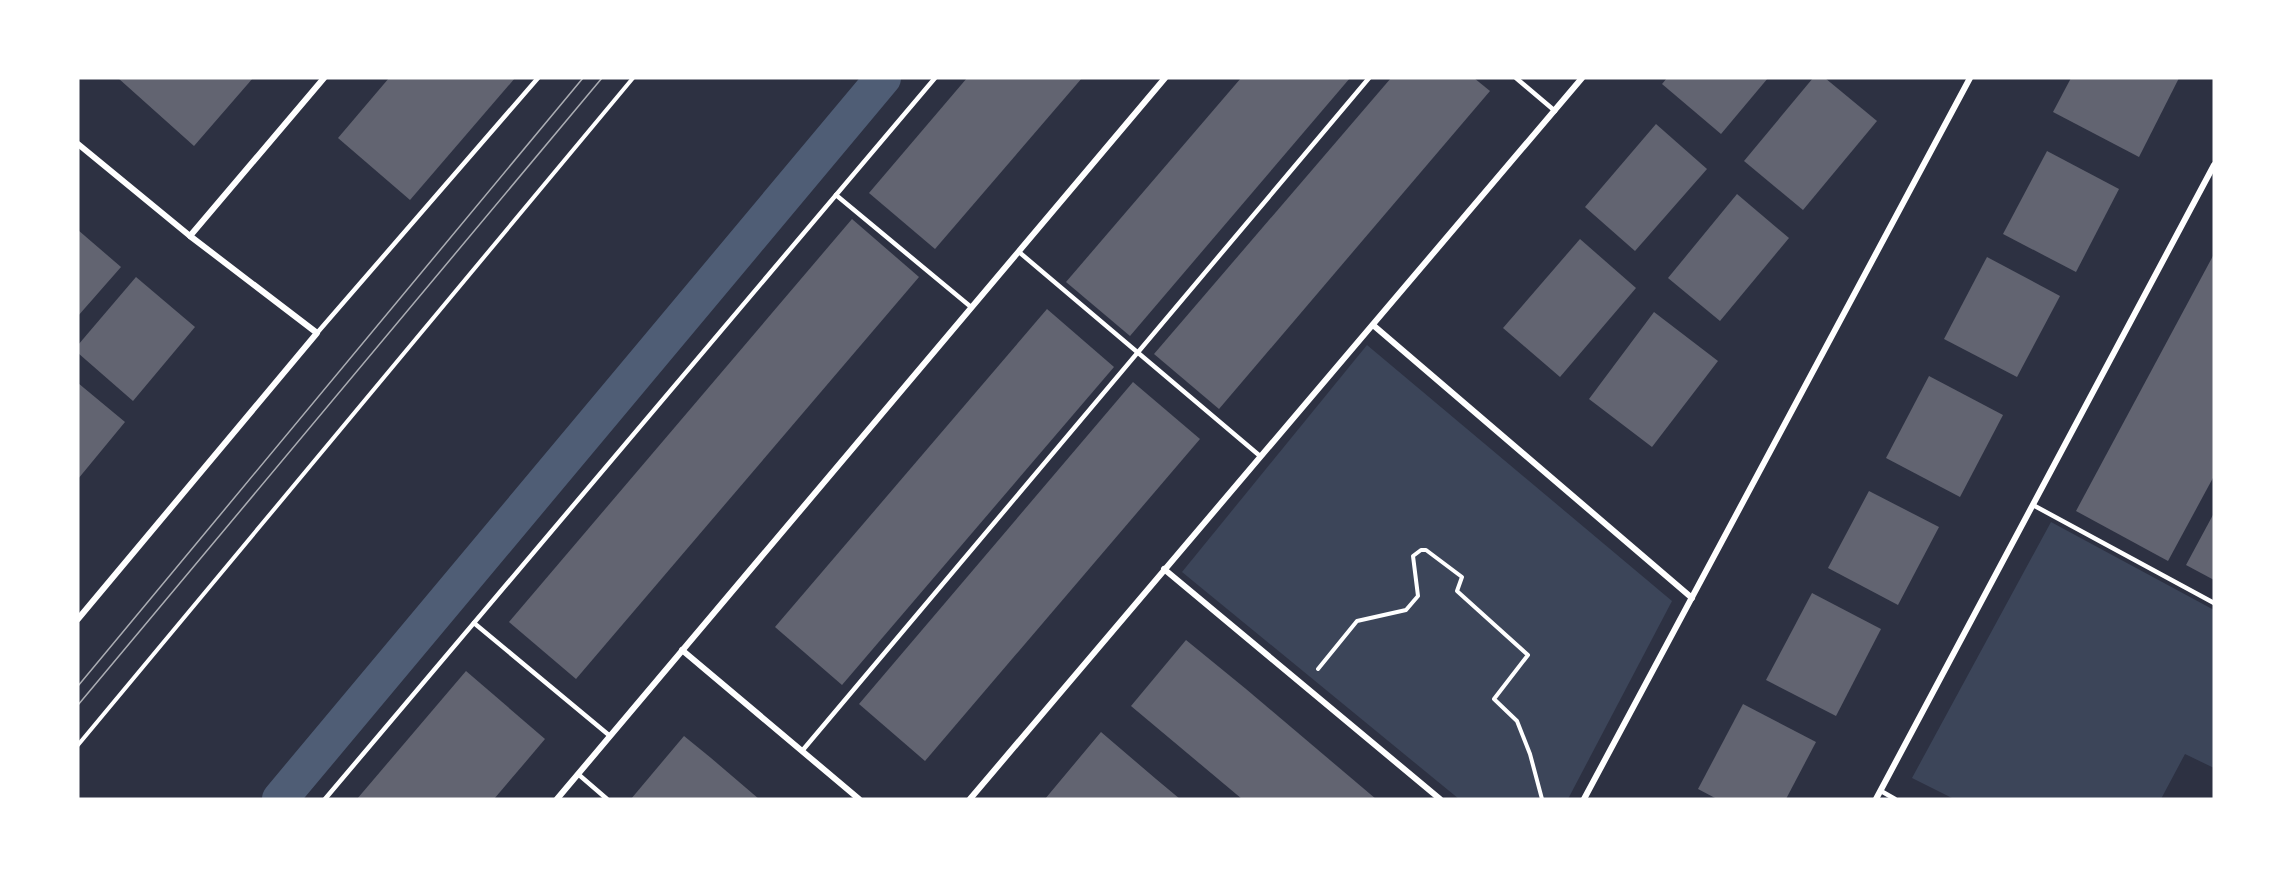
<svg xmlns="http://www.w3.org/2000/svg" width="2292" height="877" viewBox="0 0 2292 877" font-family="Mulish,sans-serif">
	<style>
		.green { fill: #3c4559 }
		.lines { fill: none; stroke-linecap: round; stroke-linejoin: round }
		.canal { stroke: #4f5d75; stroke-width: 36 }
		.building { fill: #626471 }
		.path { stroke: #fff; stroke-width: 4 }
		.service { stroke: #fff; stroke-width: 4.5 }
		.minor { stroke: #fff; stroke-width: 6 }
		.tram { stroke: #abadb3; stroke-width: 1.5 }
	</style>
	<rect width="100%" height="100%" fill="#2d3142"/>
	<g class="green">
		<polygon points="1367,345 1672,601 1568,799 1459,799 1182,572"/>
		<polygon points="2051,522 2214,610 2214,768 2185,754 2161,799 1954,799 1912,778"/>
	</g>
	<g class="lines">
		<polyline class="canal" points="280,799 883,78"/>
	</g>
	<g class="building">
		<polygon points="118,78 253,78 194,146"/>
		<polygon points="389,78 515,78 410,200 338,138"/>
		<polygon points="967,78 1082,78 935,249 869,193"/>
		<polygon points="1241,78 1350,78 1130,336 1066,282"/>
		<polygon points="1391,78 1474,78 1490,91 1219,409 1154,354"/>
		<polygon points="1667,78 1768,78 1721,134 1662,84"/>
		<polygon points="1813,78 1825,78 1877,121 1803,210 1744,161"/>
		<polygon points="2071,78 2179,78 2139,157 2053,112"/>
		<polygon points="1656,124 1707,169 1635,251 1585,207"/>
		<polygon points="2047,151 2119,189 2076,272 2003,234"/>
		<polygon points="1737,194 1789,238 1720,321 1668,278"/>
		<polygon points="852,219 919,277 576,679 509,622"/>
		<polygon points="78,230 121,267 78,316"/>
		<polygon points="1580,239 1636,288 1560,377 1503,328"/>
		<polygon points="2214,254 2214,476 2168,561 2076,511"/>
		<polygon points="1987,257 2060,296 2017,377 1944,339"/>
		<polygon points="136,277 195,327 133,401 78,353 78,345"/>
		<polygon points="1047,309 1114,367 842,685 775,627"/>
		<polygon points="1654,312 1718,361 1652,447 1589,399"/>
		<polygon points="1929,376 2003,415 1960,497 1886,458"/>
		<polygon points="1133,382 1200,439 925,761 859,704"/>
		<polygon points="78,383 125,422 78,479"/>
		<polygon points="1869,491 1939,527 1898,605 1828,568"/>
		<polygon points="2214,513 2214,580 2186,565"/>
		<polygon points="1812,593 1881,629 1836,716 1766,680"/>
		<polygon points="1186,640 1246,689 1376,799 1242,799 1131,706"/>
		<polygon points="466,671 545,739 523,765 494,799 357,799"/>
		<polygon points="1743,704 1816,742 1786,799 1717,799 1698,789"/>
		<polygon points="1101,732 1156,779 1180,799 1045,799"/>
		<polygon points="684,736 711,758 759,799 631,799"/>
	</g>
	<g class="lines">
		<g class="path">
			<polyline points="1318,669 1357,621 1406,610 1418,596 1413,556 1421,550 1426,550 1462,577 1457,591 1528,655 1494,699 1517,721 1530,754 1542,799"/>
			<polyline points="78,745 633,78"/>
		</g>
		<g class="service">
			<polyline points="1516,78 1555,111"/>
			<polyline points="836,195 971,307"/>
			<polyline points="1019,252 1260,456"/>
			<polyline points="317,333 538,78"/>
			<polyline points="2033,505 2214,603"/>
			<polyline points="474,623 610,736"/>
			<polyline points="802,751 1369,78"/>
			<polyline points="578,774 607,799"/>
			<polyline points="1881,791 1895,799"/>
			<polyline points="325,799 935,78"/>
		</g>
		<g class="minor">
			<polyline points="78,144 190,236 317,333 78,619"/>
			<polyline points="190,236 324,78"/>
			<polyline points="1373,325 1692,598"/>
			<polyline points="1164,569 1440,799"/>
			<polyline points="682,650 859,799"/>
			<polyline points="557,799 1165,78"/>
			<polyline points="970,799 1582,78"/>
			<polyline points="1584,799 1970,78"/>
			<polyline points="1876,799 2214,165"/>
		</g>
		<g class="tram">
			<polyline points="78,686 583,78"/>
			<polyline points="78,705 602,78"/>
		</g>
	</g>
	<rect width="2292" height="877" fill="none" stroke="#ffffff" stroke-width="159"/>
</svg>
